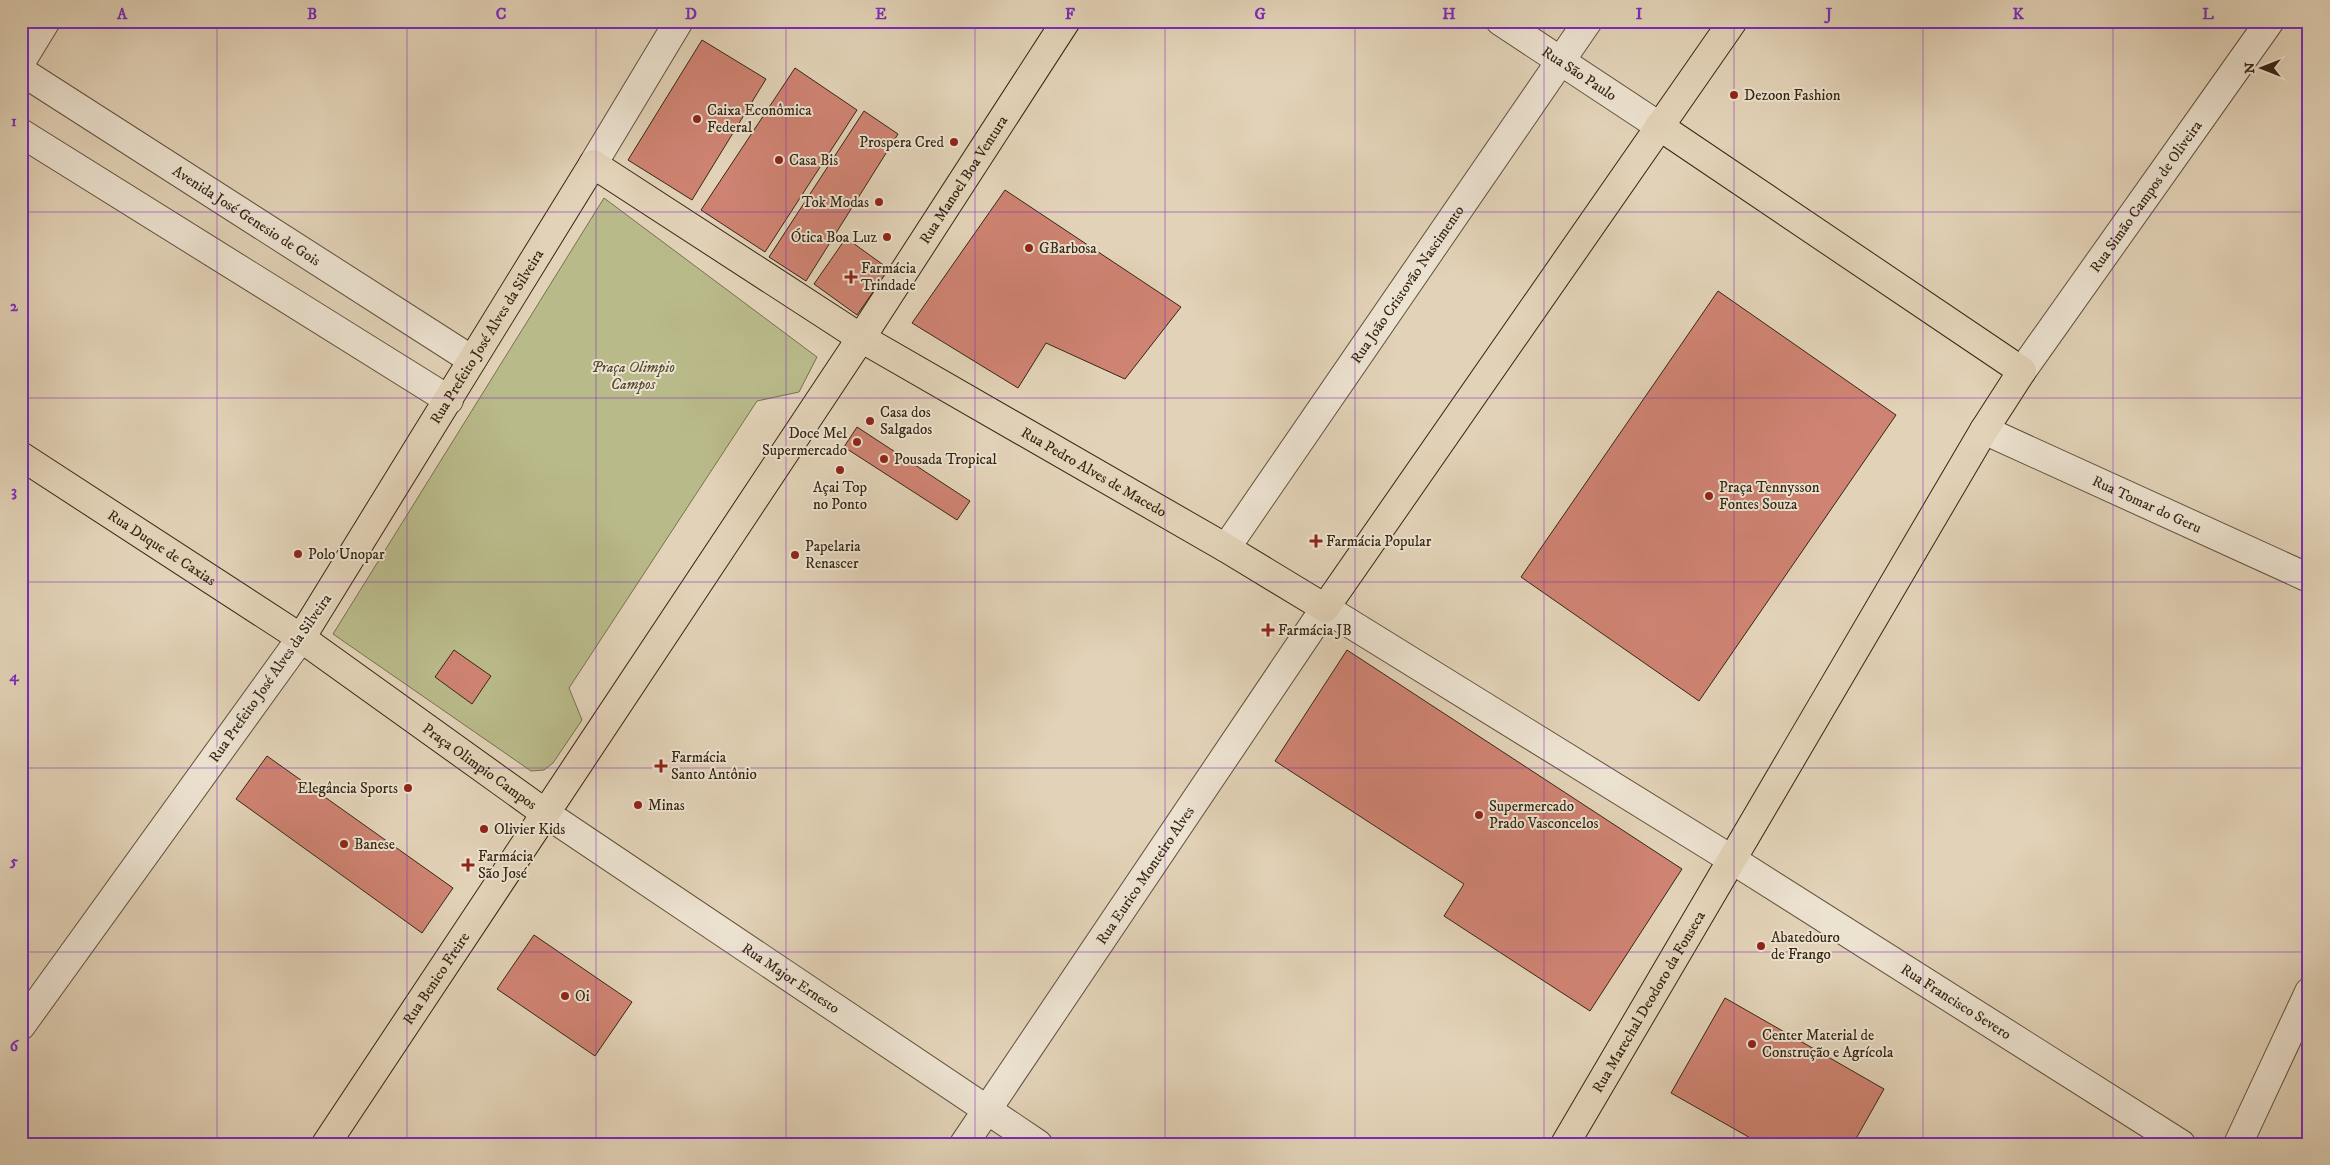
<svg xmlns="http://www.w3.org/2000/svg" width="2330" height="1165" viewBox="0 0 2330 1165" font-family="'IM FELL DW Pica',serif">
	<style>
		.green { fill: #b9ba8a; stroke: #78704e }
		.building { fill: #cf8372; stroke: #362613 }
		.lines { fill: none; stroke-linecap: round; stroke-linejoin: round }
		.minor-casing { stroke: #61513c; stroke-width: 30 }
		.major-casing { stroke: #362613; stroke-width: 30 }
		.minor { stroke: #ece2d0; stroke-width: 28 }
		.major { stroke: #e2d2b7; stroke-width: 28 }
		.grid { fill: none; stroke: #7b2cbf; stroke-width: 1; stroke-opacity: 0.55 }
		.poi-dot { fill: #8f2418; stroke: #ece2d0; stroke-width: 2 }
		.labels { text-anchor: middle; stroke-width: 4; stroke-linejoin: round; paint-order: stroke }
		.street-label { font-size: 15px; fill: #362613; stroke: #ece2d0 }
		.poi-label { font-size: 15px; fill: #362613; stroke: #ece2d0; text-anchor: start }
		.park-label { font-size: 15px; font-style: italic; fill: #574b31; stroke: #ece2d0 }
		.neatline { fill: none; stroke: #7b2cbf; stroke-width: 2 }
		.grid-label { font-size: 16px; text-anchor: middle; font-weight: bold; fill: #7b2cbf }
	</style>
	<rect width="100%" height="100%" fill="#e2d2b7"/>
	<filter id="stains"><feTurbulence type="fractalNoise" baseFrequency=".004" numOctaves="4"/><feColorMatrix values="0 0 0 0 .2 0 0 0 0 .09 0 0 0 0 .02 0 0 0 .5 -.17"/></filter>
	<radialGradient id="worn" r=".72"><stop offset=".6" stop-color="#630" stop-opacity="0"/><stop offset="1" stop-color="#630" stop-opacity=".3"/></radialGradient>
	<polygon class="green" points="604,198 817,357 799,392 757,401 569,688 582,720 553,763 544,770 531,771 333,634"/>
	<g class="building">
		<polygon points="702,40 766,79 692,200 628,160"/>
		<polygon points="795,68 857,110 765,252 701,210"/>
		<polygon points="864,111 898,134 806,281 769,257"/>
		<polygon points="1005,190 1181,307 1125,379 1046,343 1018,388 912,323"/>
		<polygon points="846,238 889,269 857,315 814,284"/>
		<polygon points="1718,291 1896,415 1699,701 1521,577"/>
		<polygon points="857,427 970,501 957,520 844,447"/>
		<polygon points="454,650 491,676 472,704 435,677"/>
		<polygon points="1347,650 1682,869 1590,1011 1444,916 1464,884 1275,761"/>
		<polygon points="267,756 453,888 422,933 236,799"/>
		<polygon points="534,935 632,1002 595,1056 497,989"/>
		<polygon points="1725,998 1884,1089 1853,1144 1761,1144 1671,1093"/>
	</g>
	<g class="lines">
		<g class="minor-casing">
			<g id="minor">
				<path id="s1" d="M1500,21L1659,126"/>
				<polyline points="21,62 46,21"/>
				<path id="s2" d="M21,71L472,360"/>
				<polyline points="21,133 449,400"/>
				<polyline points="593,164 679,21"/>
				<path id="s3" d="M2022,371L2270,21"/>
				<path id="s4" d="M1984,430L2309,578"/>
				<path id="s5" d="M1226,548L1588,21"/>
				<path id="s6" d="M545,813L1038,1144"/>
				<polyline points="21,1026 301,638"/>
				<path id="s7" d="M964,1144L1325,608L1731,859L2181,1144"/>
				<polyline points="2238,1144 2309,992"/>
			</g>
		</g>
		<g class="major-casing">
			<g id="major">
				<path id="s8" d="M21,456L301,638L545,813"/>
				<path id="s9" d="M301,638L593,164L861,338L1226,548L1325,608L1733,21"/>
				<path id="s10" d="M326,1144L861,338L1066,21"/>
				<path id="s11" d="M1565,1144L1984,430L2022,371L1659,126"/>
			</g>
		</g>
		<use href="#minor" class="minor"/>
		<use href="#major" class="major"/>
	</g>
	<path class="grid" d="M217,21V1144M407,21V1144M596,21V1144M786,21V1144M975,21V1144M1165,21V1144M1355,21V1144M1544,21V1144M1734,21V1144M1923,21V1144M2113,21V1144M21,212H2309M21,398H2309M21,582H2309M21,768H2309M21,952H2309"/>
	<g class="poi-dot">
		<circle cx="1734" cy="95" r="5"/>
		<circle cx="697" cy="119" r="5"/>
		<circle cx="954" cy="142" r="5"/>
		<circle cx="779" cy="160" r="5"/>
		<circle cx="879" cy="202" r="5"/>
		<circle cx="887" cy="237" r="5"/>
		<circle cx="1029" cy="248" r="5"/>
		<path d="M848.5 269.5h5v5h5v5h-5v5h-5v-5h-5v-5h5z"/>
		<circle cx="870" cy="421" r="5"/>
		<circle cx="857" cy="442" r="5"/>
		<circle cx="884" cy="459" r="5"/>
		<circle cx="840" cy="470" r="5"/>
		<circle cx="1709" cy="496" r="5"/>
		<path d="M1313.5 533.5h5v5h5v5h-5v5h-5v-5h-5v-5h5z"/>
		<circle cx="298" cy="554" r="5"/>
		<circle cx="795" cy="555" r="5"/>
		<path d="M1265.5 622.5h5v5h5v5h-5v5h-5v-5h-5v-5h5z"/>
		<path d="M658.5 758.5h5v5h5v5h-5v5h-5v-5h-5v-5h5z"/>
		<circle cx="408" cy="788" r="5"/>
		<circle cx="638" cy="805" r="5"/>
		<circle cx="1479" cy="815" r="5"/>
		<circle cx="484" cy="829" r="5"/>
		<circle cx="344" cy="844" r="5"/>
		<path d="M465.5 857.5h5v5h5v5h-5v5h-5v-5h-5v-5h5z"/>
		<circle cx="1761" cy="946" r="5"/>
		<circle cx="565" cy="996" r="5"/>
		<circle cx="1752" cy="1044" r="5"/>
	</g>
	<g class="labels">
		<g class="street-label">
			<text dy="5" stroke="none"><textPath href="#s1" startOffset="95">Rua São Paulo</textPath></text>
			<text dy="5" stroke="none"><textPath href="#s10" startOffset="1156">Rua Manoel Boa Ventura</textPath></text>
			<text dy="5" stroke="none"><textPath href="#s3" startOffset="214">Rua Simão Campos de Oliveira</textPath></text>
			<text dy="5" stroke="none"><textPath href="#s2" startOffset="268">Avenida José Genesio de Gois</textPath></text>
			<text dy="5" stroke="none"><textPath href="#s5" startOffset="320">Rua João Cristovão Nascimento</textPath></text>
			<text dy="5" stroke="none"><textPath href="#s9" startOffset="354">Rua Prefeito José Alves da Silveira</textPath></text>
			<text dy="5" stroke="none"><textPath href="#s9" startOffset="1145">Rua Pedro Alves de Macedo</textPath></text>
			<text dy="5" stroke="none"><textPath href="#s4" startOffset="179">Rua Tomar do Geru</textPath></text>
			<text dy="5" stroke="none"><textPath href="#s8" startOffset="168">Rua Duque de Caxias</textPath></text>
			<text transform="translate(270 678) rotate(-55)" y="5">Rua Prefeito José Alves da Silveira</text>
			<text dy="5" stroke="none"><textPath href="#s8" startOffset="554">Praça Olimpio Campos</textPath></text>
			<text dy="5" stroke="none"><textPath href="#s7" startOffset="324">Rua Eurico Monteiro Alves</textPath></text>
			<text dy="5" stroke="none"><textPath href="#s10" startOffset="199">Rua Benico Freire</textPath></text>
			<text dy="5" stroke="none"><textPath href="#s6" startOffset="296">Rua Major Ernesto</textPath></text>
			<text dy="5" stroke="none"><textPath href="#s11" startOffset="165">Rua Marechal Deodoro da Fonseca</textPath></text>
			<text dy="5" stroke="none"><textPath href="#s7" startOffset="1390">Rua Francisco Severo</textPath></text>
		</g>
		<g class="poi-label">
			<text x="1744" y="100">Dezoon Fashion</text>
			<text x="707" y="115">Caixa Econômica<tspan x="707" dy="17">Federal</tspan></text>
			<text x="944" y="147" text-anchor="end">Prospera Cred</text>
			<text x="789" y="165">Casa Bis</text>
			<text x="869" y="207" text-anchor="end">Tok Modas</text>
			<text x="877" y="242" text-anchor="end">Ótica Boa Luz</text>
			<text x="1039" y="253">GBarbosa</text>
			<text x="861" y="273">Farmácia<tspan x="861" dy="17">Trindade</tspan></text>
			<text x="880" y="417">Casa dos<tspan x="880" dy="17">Salgados</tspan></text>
			<text x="847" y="438" text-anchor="end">Doce Mel<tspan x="847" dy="17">Supermercado</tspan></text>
			<text x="894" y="464">Pousada Tropical</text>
			<text x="840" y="492" text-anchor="middle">Açai Top<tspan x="840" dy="17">no Ponto</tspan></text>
			<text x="1719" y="492">Praça Tennysson<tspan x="1719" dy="17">Fontes Souza</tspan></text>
			<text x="1326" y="546">Farmácia Popular</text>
			<text x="805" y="551">Papelaria<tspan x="805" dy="17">Renascer</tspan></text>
			<text x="308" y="559">Polo Unopar</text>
			<text x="1278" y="635">Farmácia JB</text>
			<text x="671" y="762">Farmácia<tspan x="671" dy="17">Santo Antônio</tspan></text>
			<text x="398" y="793" text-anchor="end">Elegância Sports</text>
			<text x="648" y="810">Minas</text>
			<text x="1489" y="811">Supermercado<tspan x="1489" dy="17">Prado Vasconcelos</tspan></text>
			<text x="494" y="834">Olivier Kids</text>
			<text x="354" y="849">Banese</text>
			<text x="478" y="861">Farmácia<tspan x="478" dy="17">São José</tspan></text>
			<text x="1771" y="942">Abatedouro<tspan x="1771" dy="17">de Frango</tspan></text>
			<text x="575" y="1001">Oi</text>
			<text x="1762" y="1040">Center Material de<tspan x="1762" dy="17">Construção e Agrícola</tspan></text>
		</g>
		<g class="park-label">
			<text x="633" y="372">Praça Olimpio<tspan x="633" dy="17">Campos</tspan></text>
		</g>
	</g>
	<rect width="2330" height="1165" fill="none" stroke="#e2d2b7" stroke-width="55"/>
	<g transform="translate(2262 68) rotate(270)" stroke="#ece2d0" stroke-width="4" paint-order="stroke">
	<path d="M0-4L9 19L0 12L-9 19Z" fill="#362613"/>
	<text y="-8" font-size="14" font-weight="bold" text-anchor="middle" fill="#362613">N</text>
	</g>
	<rect x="28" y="28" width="2274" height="1110" class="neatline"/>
	<g class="grid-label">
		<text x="122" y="19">A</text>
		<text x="312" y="19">B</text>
		<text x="501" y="19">C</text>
		<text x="691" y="19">D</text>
		<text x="881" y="19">E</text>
		<text x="1070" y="19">F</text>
		<text x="1260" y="19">G</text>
		<text x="1449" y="19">H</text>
		<text x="1639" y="19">I</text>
		<text x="1829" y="19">J</text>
		<text x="2018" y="19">K</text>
		<text x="2208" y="19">L</text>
		<text x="14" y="126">1</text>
		<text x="14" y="311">2</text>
		<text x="14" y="496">3</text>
		<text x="14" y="681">4</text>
		<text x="14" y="866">5</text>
		<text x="14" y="1051">6</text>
	</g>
	<rect width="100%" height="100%" filter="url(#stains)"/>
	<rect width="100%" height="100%" fill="url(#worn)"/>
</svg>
